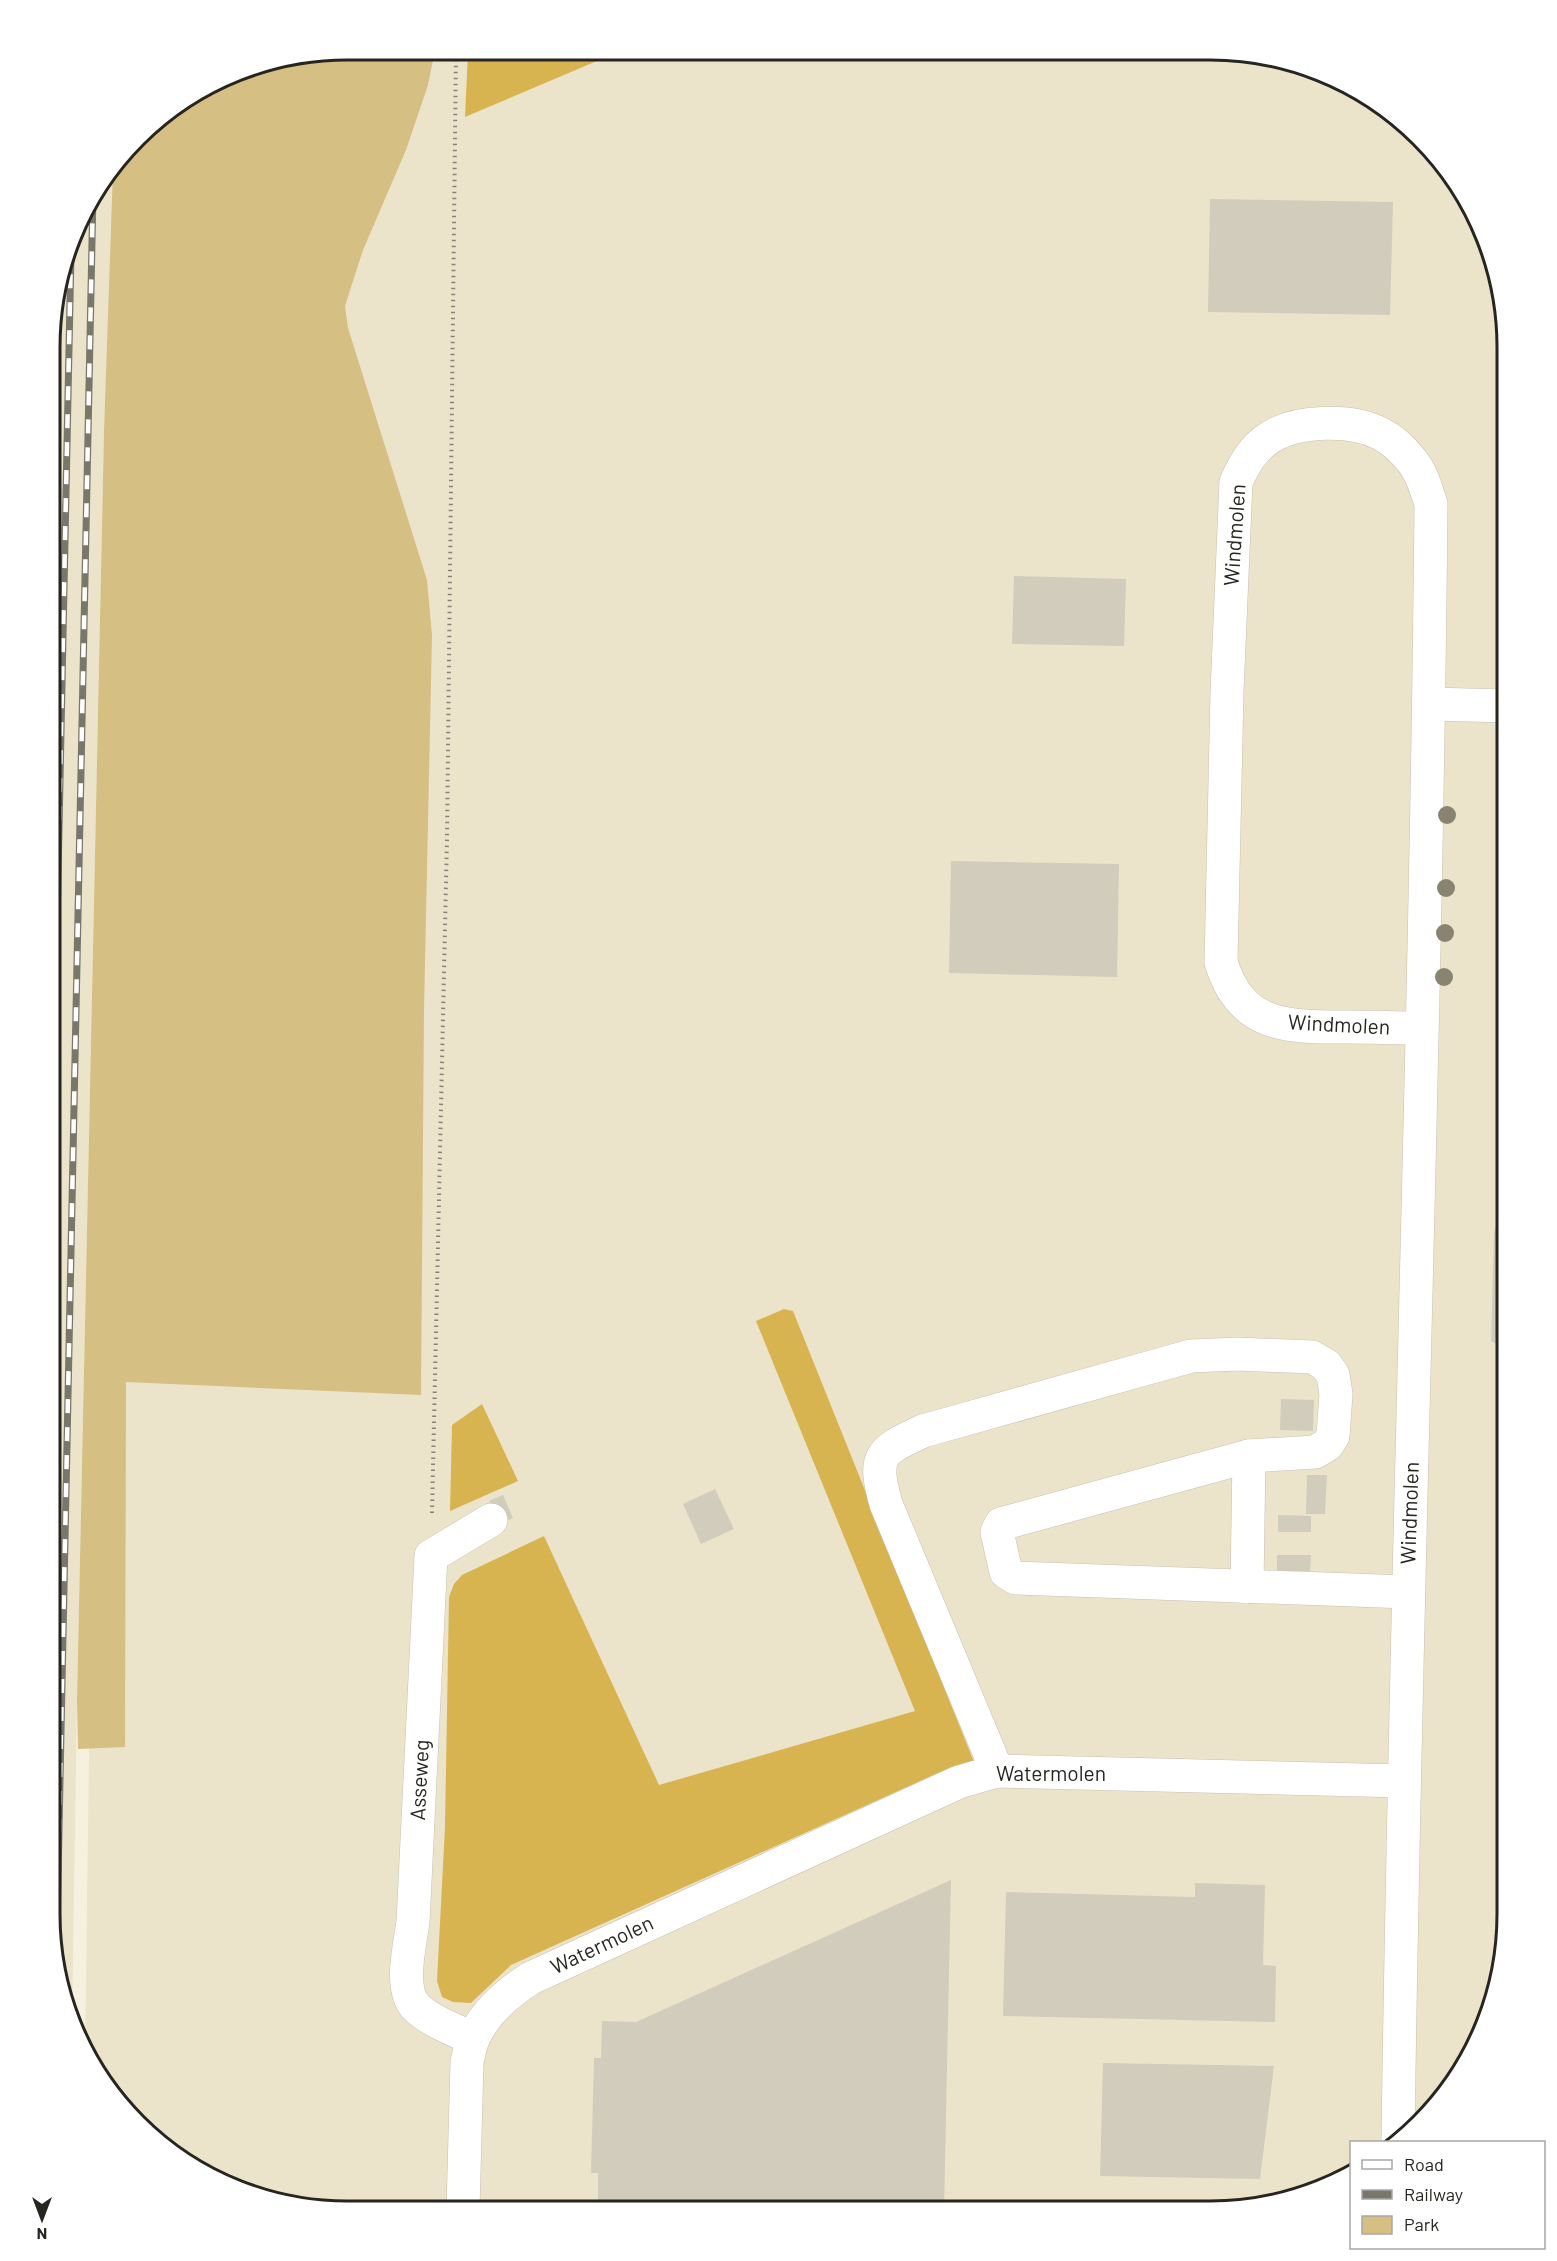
<svg xmlns="http://www.w3.org/2000/svg" width="1557" height="2261" viewBox="0 0 1557 2261" font-family="Barlow,sans-serif">
	<style>
		.built { fill: #ece3cb }
		.green { fill: #d6bf83 }
		.forest { fill: #d8b450 }
		.building { fill: #d2ccbc }
		.lines { fill: none; stroke-linecap: round; stroke-linejoin: round }
		.minor-casing { stroke: #c7c1b1; stroke-width: 34 }
		.path { stroke: #878378; stroke-width: 4; stroke-dasharray: 1.5 4.5; stroke-linecap: butt }
		.minor { stroke: #fff; stroke-width: 33 }
		.rail-casing { stroke: #79766b; stroke-width: 7 }
		.rail { stroke: #fff; stroke-width: 4.5; stroke-dasharray: 14; stroke-linecap: butt }
		.tree { fill: #898372 }
		.labels { text-anchor: middle; stroke-width: 4.5; stroke-linejoin: round; paint-order: stroke }
		.street-label { font-size: 21px; fill: #27251f; stroke: #fff }
		.rim { fill: none; stroke: #27251f; stroke-width: 3 }
	</style>
	<rect width="100%" height="100%" fill="#f6f0df"/>
	<polygon class="built" points="347,50 468,50 465,117 623,50 1249,52 1323,72 1391,111 1434,151 1477,216 1497,271 1507,347 1507,1933 1492,2010 1457,2079 1406,2138 1399,2142 1352,2142 1351,2174 1341,2181 1268,2206 1210,2211 309,2209 234,2189 166,2150 111,2095 85,2054 108,337 104,431 77,1700 72,2022 55,1972 50,1914 52,308 89,199 151,123 251,65"/>
	<polygon class="green" points="347,50 435,50 428,85 406,150 363,250 345,306 348,328 427,580 432,635 424,1010 421,1395 126,1382 125,1747 78,1749 77,1700 104,431 113,170 151,123 251,65"/>
	<g class="forest">
		<polygon points="468,50 623,50 465,117"/>
		<polygon points="784,1309 793,1311 974,1762 938,1773 511,1965 471,2003 453,2002 442,1997 437,1981 445,1827 449,1597 454,1584 462,1575 544,1536 659,1785 915,1711 756,1321"/>
		<polygon points="482,1404 518,1481 450,1511 452,1425"/>
	</g>
	<g class="building">
		<polygon points="1210,199 1393,202 1390,315 1208,312"/>
		<polygon points="1014,576 1126,579 1124,646 1012,644"/>
		<polygon points="951,861 1119,864 1117,977 949,973"/>
		<polygon points="1505,1030 1507,1030 1507,1073 1504,1073"/>
		<polygon points="1500,1211 1507,1215 1507,1350 1491,1341 1494,1232"/>
		<polygon points="1281,1399 1314,1400 1313,1431 1280,1430"/>
		<polygon points="1307,1475 1327,1475 1325,1514 1306,1514"/>
		<polygon points="715,1489 734,1529 701,1544 683,1504"/>
		<polygon points="503,1495 513,1518 499,1524 489,1501"/>
		<polygon points="1278,1515 1311,1516 1311,1532 1278,1532"/>
		<polygon points="1277,1555 1311,1555 1310,1571 1277,1571"/>
		<polygon points="951,1880 944,2211 598,2209 598,2173 591,2173 594,2058 601,2058 602,2021 636,2022"/>
		<polygon points="1195,1883 1265,1885 1263,1965 1276,1966 1275,2022 1003,2016 1006,1892 1195,1897"/>
		<polygon points="1103,2063 1274,2066 1260,2179 1100,2176"/>
	</g>
	<g class="lines">
		<g class="minor-casing">
			<g id="minor">
				<polyline points="1429,704 1507,706"/>
				<polyline points="1247,1587 1249,1456"/>
				<path d="M997,1771L886,1504C872,1455 880,1451 923,1431L1191,1356L1237,1354L1312,1357L1326,1365L1333,1375L1336,1394L1333,1436L1327,1445L1315,1452L1249,1456L1001,1524L997,1532L1006,1572L1016,1578L1408,1592"/>
				<path d="M473,2039C454,2029 429,2021 415,2006C399,1987 410,1944 413,1922L431,1556L491,1520"/>
				<path d="M1398,2142C1405,1596 1426,1050 1431,504C1426,489 1422,473 1412,461C1404,451 1393,440 1381,434C1352,418 1296,420 1269,438C1252,449 1244,465 1236,482L1227,692L1221,962C1241,1028 1287,1027 1347,1027C1372,1027 1396,1028 1421,1028"/>
				<path d="M463,2209L467,2062C469,2054 470,2046 473,2039C484,2013 509,1992 531,1978L959,1782L997,1771L1403,1781"/>
			</g>
		</g>
		<polyline class="path" points="432,1513 447,837 456,50"/>
		<use href="#minor" class="minor"/>
		<g class="rail-casing">
			<g id="rail">
				<polyline points="51,1212 71,253"/>
				<polyline points="56,1973 93,194"/>
			</g>
		</g>
		<use href="#rail" class="rail"/>
	</g>
	<g class="tree">
		<circle cx="1447" cy="815" r="9"/>
		<circle cx="1446" cy="888" r="9"/>
		<circle cx="1445" cy="933" r="9"/>
		<circle cx="1444" cy="977" r="9"/>
	</g>
	<g class="labels">
		<g class="street-label">
			<text transform="translate(1235 535) rotate(-86)" y="7">Windmolen</text>
			<text transform="translate(1339 1025) rotate(3)" y="7">Windmolen</text>
			<text transform="translate(1410 1513) rotate(-88)" y="7">Windmolen</text>
			<text x="1051" y="1781">Watermolen</text>
			<text transform="translate(420 1780) rotate(-87)" y="7">Asseweg</text>
			<text transform="translate(602 1945) rotate(-25)" y="7">Watermolen</text>
		</g>
	</g>
	<path d="M0 0H1557V2261H0ZM347 60H1210A287 287 0 0 1 1497 347V1914A287 287 0 0 1 1210 2201H347A287 287 0 0 1 60 1914V347A287 287 0 0 1 347 60Z" fill="#fff" fill-rule="evenodd"/>
	<path class="rim" d="M347 60H1210A287 287 0 0 1 1497 347V1914A287 287 0 0 1 1210 2201H347A287 287 0 0 1 60 1914V347A287 287 0 0 1 347 60Z"/>
	<rect x="1350" y="2141" width="195" height="108" fill="#ffffff" stroke="#a9a8a5" stroke-width="1.5"/>
	<rect x="1362" y="2160" width="30" height="9" fill="#ffffff" stroke="#a9a8a5" stroke-width="1.5"/>
	<text x="1404" y="2171" font-size="18" fill="#27251f">Road</text>
	<rect x="1362" y="2190" width="30" height="9" fill="#79766b" stroke="#a9a8a5" stroke-width="1.5"/>
	<text x="1404" y="2201" font-size="18" fill="#27251f">Railway</text>
	<rect x="1362" y="2216" width="30" height="18" fill="#d6bf83" stroke="#a9a8a5" stroke-width="1.5"/>
	<text x="1404" y="2231" font-size="18" fill="#27251f">Park</text>
	<g transform="translate(42 2219) rotate(180)" stroke="#ffffff" stroke-width="4.5" paint-order="stroke">
	<path d="M0-4.5L10 22L0 15L-10 22Z" fill="#27251f"/>
	<text y="-9" font-size="16" font-weight="bold" text-anchor="middle" fill="#27251f">N</text>
	</g>
</svg>
